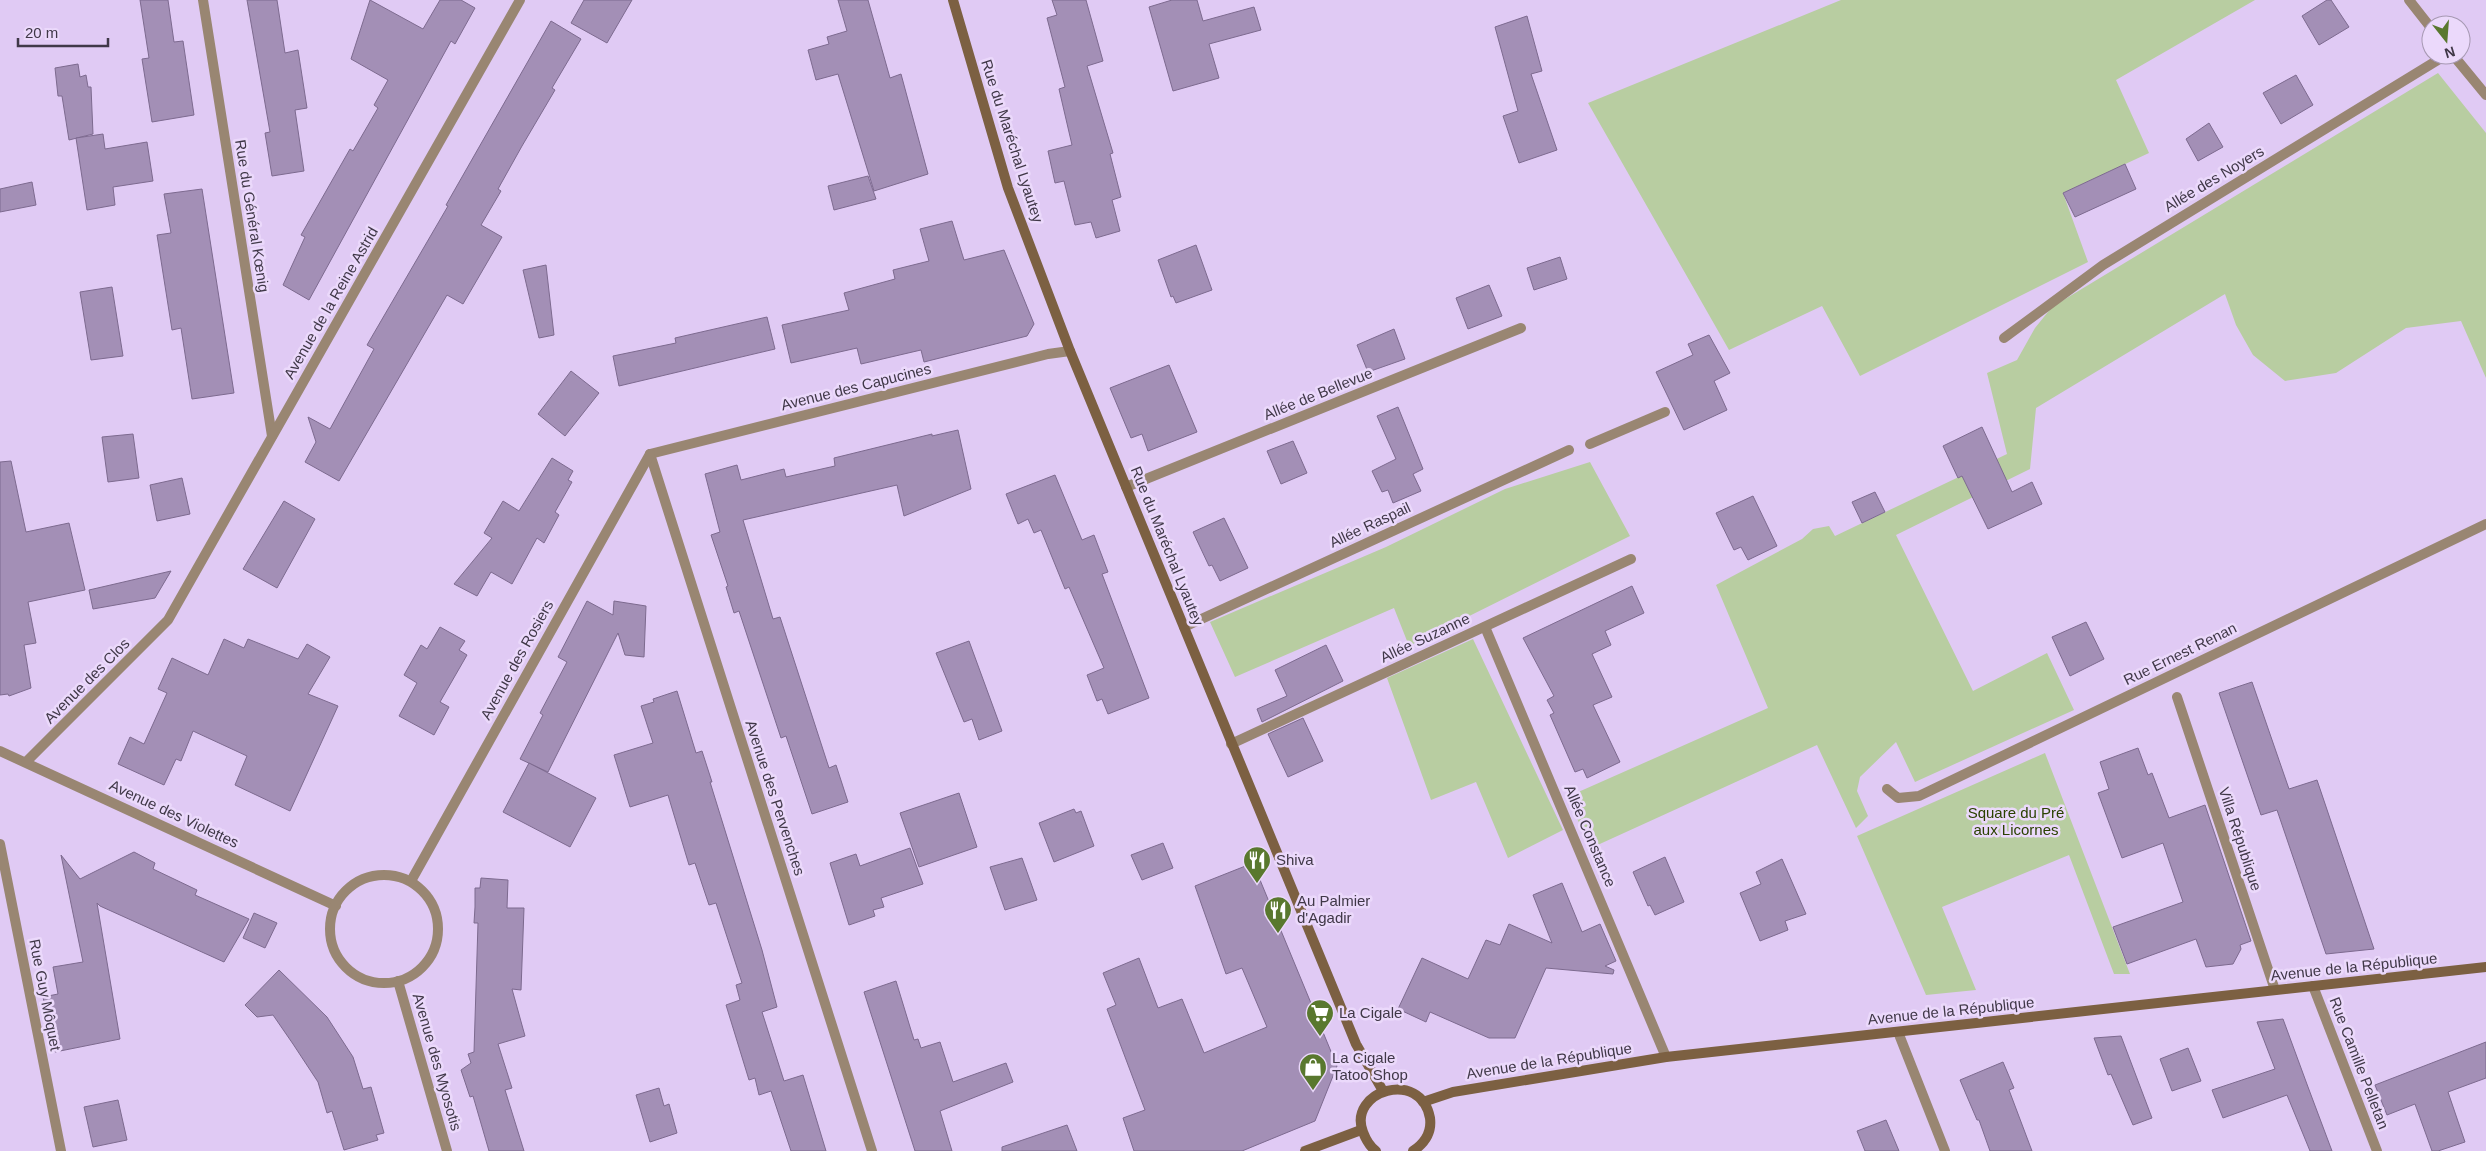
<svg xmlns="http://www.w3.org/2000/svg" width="2486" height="1151" viewBox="0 0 2486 1151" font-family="Helvetica,sans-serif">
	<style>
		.green { fill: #b8cda1 }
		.building { fill: #a38fb6; stroke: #7d6a8f }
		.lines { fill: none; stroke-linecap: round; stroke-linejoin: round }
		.lane { stroke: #998672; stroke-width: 10 }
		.street { stroke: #998672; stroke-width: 10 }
		.secondary { stroke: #7c6042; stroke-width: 10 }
		.labels { text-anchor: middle; stroke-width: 5; stroke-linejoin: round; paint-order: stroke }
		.street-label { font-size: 15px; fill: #403848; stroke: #ebd9fb }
		.park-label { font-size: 15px; fill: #2a4100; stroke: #ebd9fb }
		.poi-label { font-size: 15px; fill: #403848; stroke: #ebd9fb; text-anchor: start }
	</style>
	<rect width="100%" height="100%" fill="#e0caf4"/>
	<g class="green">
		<polygon points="1841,0 2255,0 2116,80 2149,153 2063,193 2088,262 1860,376 1822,306 1729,350 1588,103"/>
		<polygon points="2438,73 2486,133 2486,378 2461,321 2406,328 2336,373 2285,381 2253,355 2236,325 2225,294 2036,408 2030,469 1896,535 1973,691 2047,653 2074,710 1915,782 1896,742 1860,777 1857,791 1868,816 1856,828 1817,745 1591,848 1567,797 1768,708 1716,585 1802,539 1813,529 1829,526 1835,536 2007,454 1987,373 2017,360 2035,328 2052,307"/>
		<polygon points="1590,462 1630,536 1409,646 1394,608 1235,677 1210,622 1386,547 1505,489"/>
		<polygon points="1473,639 1563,830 1508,858 1476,782 1431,800 1387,678"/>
		<polygon points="2045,753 2130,974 2114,974 2069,855 1942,907 1976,990 1926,995 1857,836"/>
	</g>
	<g class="building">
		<polygon points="140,0 168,0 174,42 183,41 194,115 152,122 142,59 149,58"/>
		<polygon points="247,0 277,0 285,53 298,50 307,108 295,110 304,171 272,176 265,133 270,132"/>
		<polygon points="370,0 423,29 440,0 461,0 475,8 455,44 451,41 309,300 283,285 305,237 301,235 350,149 353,151 378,108 374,105 388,80 351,59"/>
		<polygon points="584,0 632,0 607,43 571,23"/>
		<polygon points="838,0 868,0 890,78 901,74 928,174 874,191 838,74 816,80 808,50 829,44 827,37 847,31"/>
		<polygon points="1052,0 1086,0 1103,61 1087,66 1113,153 1110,154 1121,197 1112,200 1120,231 1096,238 1091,222 1075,225 1064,181 1055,183 1048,151 1072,145 1059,89 1065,87 1047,18 1057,15"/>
		<polygon points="1172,0 1197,0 1203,21 1254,7 1261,30 1209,44 1219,78 1173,91 1149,7"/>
		<polygon points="2327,0 2331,0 2349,27 2319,45 2302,16"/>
		<polygon points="1527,16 1542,71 1531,74 1557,150 1519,163 1503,116 1518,111 1495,27"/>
		<polygon points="551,21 581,39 552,88 555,90 522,146 498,189 501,191 481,225 502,237 463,304 447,295 339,481 305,462 316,442 308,417 330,429 374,349 367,345 448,206 446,205"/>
		<polygon points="78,64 80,77 86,75 88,87 91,87 93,134 69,140 62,96 58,96 55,68"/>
		<polygon points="2296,75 2313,105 2281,124 2263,93"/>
		<polygon points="2209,123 2223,147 2198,161 2186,139"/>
		<polygon points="103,134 105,149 147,142 153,181 113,187 115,205 87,210 76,138"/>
		<polygon points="2125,164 2136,189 2075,217 2063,193"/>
		<polygon points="868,176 876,199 834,210 828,186"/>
		<polygon points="32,182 36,205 0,212 0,189"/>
		<polygon points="202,189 234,393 192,399 181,328 172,330 157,235 171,233 164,194"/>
		<polygon points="952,221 964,260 1004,250 1034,324 1027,336 924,362 921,350 861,364 857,348 791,363 782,325 849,310 844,293 895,279 893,270 929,261 920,229"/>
		<polygon points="1196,245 1212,290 1176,303 1173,296 1171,297 1158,260"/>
		<polygon points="1560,257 1567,279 1534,290 1527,268"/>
		<polygon points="546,265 554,335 539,338 523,270"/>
		<polygon points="1489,285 1502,316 1468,329 1456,298"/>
		<polygon points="112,287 123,356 91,360 80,292"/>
		<polygon points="767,317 775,349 619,386 613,356 676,343 675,338"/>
		<polygon points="1394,329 1405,359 1368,372 1357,345"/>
		<polygon points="1709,335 1730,373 1714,381 1727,410 1684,430 1656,372 1693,355 1688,344"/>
		<polygon points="1169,365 1197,432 1148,451 1142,434 1131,438 1110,388"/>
		<polygon points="571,371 599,393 565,436 538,414"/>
		<polygon points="1398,407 1423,469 1413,474 1421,491 1393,503 1388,490 1382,492 1372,471 1396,459 1377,416"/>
		<polygon points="1982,427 2012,492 2032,482 2042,504 1988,529 1962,476 1958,478 1943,446"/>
		<polygon points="958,430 971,489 904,516 897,485 743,520 773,619 780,617 829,768 836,765 848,802 812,814 786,736 781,738 739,611 734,613 726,587 728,586 711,535 720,532 705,474 737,465 741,480 784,469 786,477 835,466 834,458 932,434 932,436"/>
		<polygon points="133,434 139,478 108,482 102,437"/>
		<polygon points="1293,441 1307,473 1281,484 1267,451"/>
		<polygon points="552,458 573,471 568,480 572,482 555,512 559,515 544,543 537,538 512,584 491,572 477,596 454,584 492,538 484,533 503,501 519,511"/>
		<polygon points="11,461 26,532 69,523 85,590 28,602 36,643 24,645 31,688 9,696 8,694 0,695 0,462"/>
		<polygon points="1055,475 1082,540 1094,535 1108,572 1102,574 1149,698 1108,714 1102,699 1097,701 1087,675 1104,668 1069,587 1065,589 1041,530 1034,533 1028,519 1018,524 1006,494"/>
		<polygon points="182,478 190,514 157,521 150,485"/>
		<polygon points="1875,492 1885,512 1862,523 1852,502"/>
		<polygon points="1753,496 1777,546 1748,560 1741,547 1734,550 1716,513"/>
		<polygon points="284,501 315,519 277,588 243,569"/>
		<polygon points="1224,518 1248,568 1220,581 1212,565 1209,566 1193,532"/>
		<polygon points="171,571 155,598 93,609 89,590"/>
		<polygon points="1632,586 1644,613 1605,631 1611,645 1592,654 1612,697 1593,705 1620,762 1587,778 1583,769 1575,772 1550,715 1554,713 1547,700 1554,696 1523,638"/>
		<polygon points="587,601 613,615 614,601 646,606 644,657 625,655 618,633 548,772 520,759 543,715 540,713 567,662 558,657"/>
		<polygon points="2086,622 2104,659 2070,676 2052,637"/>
		<polygon points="440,627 465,641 459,650 467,655 440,702 449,707 434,735 399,716 417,683 404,675 421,645 427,649"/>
		<polygon points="224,639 244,648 248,639 298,659 307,644 330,657 308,694 338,706 290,811 235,785 247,756 193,731 181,761 176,759 164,785 118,764 130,737 144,744 167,693 158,689 172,658 208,675"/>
		<polygon points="969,641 1002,731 979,740 972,719 964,722 936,653"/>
		<polygon points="1326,645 1343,681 1262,722 1257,709 1287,696 1275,670"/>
		<polygon points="2252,682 2289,789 2317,780 2374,949 2326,954 2277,810 2261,815 2219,693"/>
		<polygon points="677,691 696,753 702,751 712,782 710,782 762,950 777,1007 762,1012 784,1081 803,1075 826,1151 791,1151 771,1091 759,1095 755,1078 749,1080 726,1005 740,1000 736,985 742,983 716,903 709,905 695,863 689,865 668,795 630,807 614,755 653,743 641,706 654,702 653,699"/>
		<polygon points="1303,718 1323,761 1288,777 1268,734"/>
		<polygon points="2138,748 2148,775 2152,773 2169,818 2205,805 2251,941 2240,945 2241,949 2233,964 2206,967 2196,939 2127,964 2113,927 2183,902 2163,843 2122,858 2098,793 2109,789 2100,762"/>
		<polygon points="529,763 596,798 570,847 503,812"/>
		<polygon points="959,793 977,847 919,867 900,813"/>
		<polygon points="1074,809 1076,813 1081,811 1094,846 1054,862 1039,823"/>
		<polygon points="1163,843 1173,868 1142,880 1131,855"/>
		<polygon points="910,848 923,884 881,898 884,907 873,910 875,916 849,925 830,863 856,854 860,866"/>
		<polygon points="134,852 155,863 153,869 197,890 195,895 249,919 224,962 100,906 97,903 120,1039 55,1052 43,997 58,994 53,967 83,962 61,855 80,879"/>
		<polygon points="1665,857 1684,902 1655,915 1650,905 1648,906 1633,872"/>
		<polygon points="1022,858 1037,900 1005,910 990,867"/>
		<polygon points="1782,859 1806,914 1785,921 1788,930 1760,941 1740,893 1761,884 1756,872"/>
		<polygon points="1253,863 1337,1066 1315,1121 1242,1151 1134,1151 1123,1118 1145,1110 1107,1009 1116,1005 1103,973 1139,958 1158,1008 1182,999 1204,1053 1267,1027 1242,968 1226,974 1195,886"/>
		<polygon points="481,878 508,880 507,908 524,908 521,990 512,989 525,1036 498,1044 512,1088 505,1090 524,1151 489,1151 473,1096 470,1097 461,1070 471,1063 468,1054 474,1052 478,923 474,923 475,907 475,888 480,888"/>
		<polygon points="1562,883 1582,932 1600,924 1616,961 1605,966 1614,970 1613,974 1546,968 1515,1038 1489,1038 1430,1012 1426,1022 1398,1009 1422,958 1468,979 1486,940 1500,945 1509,924 1552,943 1533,895"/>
		<polygon points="254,913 277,923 265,948 243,938"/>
		<polygon points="279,970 327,1017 353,1057 363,1089 371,1087 384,1133 376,1135 378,1140 344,1150 332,1111 327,1113 318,1082 293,1044 273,1015 257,1017 245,1005"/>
		<polygon points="896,981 914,1040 918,1039 921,1048 940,1042 953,1082 1006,1063 1013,1082 940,1111 952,1151 915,1151 864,992"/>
		<polygon points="2283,1019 2308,1087 2332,1151 2310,1151 2287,1095 2223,1118 2212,1090 2275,1069 2257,1022"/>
		<polygon points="2121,1036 2152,1118 2133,1125 2111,1074 2108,1075 2094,1038"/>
		<polygon points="2486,1042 2486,1078 2448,1092 2465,1142 2438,1151 2432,1151 2415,1104 2387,1115 2375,1085"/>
		<polygon points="2188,1048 2201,1081 2172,1091 2160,1059"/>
		<polygon points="2003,1062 2014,1088 2009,1090 2032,1151 1990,1151 1979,1120 1977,1120 1960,1080"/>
		<polygon points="659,1088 664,1106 669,1104 677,1133 650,1142 636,1095"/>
		<polygon points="118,1100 127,1140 93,1147 84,1107"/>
		<polygon points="1886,1120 1899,1151 1865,1151 1857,1131"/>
		<polygon points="1067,1125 1077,1151 1002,1151 1002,1147"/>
	</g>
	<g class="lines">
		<g class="lane">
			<polyline points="2004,338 2103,265 2446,55"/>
			<polyline points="1590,444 1665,412"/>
			<polyline points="1126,487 1521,328"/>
			<polyline points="1184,627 1569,450"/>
			<polyline points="1485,627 1666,1057"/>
			<polyline points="2177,697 2275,990"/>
			<polyline points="1231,744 1631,559"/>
		</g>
		<g class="street">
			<polyline points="203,0 272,436"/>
			<polyline points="2409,0 2431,28"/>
			<polyline points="2453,55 2486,95"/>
			<polyline points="650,454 872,1151"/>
			<polyline points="650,454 1048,354 1070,351"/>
			<polyline points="0,751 336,906"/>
			<polyline points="26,762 168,620 520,0"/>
			<polyline points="1887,789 1898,798 1919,796 2486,524"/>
			<polyline points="0,844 61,1151"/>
			<circle cx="384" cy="929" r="54"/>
			<polyline points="411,881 650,454"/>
			<polyline points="398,981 447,1151"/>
			<polyline points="2313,986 2377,1151"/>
			<polyline points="1898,1032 1945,1151"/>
		</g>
		<g class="secondary">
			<polyline points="953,0 1008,188 1070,351 1356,1044 1383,1091"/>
			<polyline points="1423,1102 1453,1092 1666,1057 2486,967"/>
			<polyline points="1305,1151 1361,1130"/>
			<path d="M1376,1151C1369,1146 1366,1140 1363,1132C1347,1091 1421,1068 1430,1118C1432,1133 1425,1143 1413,1151"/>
		</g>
	</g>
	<defs>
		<g id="restaurant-pin" transform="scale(1.4375)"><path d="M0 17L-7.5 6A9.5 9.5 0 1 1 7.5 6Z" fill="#59782e" stroke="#ebd9fb"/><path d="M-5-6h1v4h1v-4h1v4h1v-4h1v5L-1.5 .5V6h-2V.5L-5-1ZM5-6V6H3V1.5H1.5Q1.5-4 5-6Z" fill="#fff"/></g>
		<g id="supermarket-pin" transform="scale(1.4375)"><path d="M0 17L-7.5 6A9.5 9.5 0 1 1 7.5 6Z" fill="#59782e" stroke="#ebd9fb"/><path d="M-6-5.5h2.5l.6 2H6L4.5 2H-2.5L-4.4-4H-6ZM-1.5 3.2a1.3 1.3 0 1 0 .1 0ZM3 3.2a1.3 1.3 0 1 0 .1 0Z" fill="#fff"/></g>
		<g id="shop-pin" transform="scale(1.4375)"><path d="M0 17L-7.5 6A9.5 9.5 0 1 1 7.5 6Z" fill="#59782e" stroke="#ebd9fb"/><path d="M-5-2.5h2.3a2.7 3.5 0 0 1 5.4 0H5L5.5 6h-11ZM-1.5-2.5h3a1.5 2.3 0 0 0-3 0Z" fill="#fff"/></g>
	</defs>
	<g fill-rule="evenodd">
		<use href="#restaurant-pin" x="1257" y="860"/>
		<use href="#restaurant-pin" x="1278" y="910"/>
		<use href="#supermarket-pin" x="1320" y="1013"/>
		<use href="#shop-pin" x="1313" y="1067"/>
	</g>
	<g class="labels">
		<g class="street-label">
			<text transform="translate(1012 141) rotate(72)" y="5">Rue du Maréchal Lyautey</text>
			<text transform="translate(2214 179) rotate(-31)" y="5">Allée des Noyers</text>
			<text transform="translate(252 216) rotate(81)" y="5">Rue du Général Kœnig</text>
			<text transform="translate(331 303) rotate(-60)" y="5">Avenue de la Reine Astrid</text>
			<text transform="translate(856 387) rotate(-14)" y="5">Avenue des Capucines</text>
			<text transform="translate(1318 394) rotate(-22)" y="5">Allée de Bellevue</text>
			<text transform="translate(1370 525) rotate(-25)" y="5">Allée Raspail</text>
			<text transform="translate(1167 546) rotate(68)" y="5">Rue du Maréchal Lyautey</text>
			<text transform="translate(1425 638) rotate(-25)" y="5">Allée Suzanne</text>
			<text transform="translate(2180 654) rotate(-26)" y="5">Rue Ernest Renan</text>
			<text transform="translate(517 660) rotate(-61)" y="5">Avenue des Rosiers</text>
			<text transform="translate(87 681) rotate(-45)" y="5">Avenue des Clos</text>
			<text transform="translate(775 798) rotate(72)" y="5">Avenue des Pervenches</text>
			<text transform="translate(174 814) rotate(25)" y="5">Avenue des Violettes</text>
			<text transform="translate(1590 836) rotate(67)" y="5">Allée Constance</text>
			<text transform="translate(2240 839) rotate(72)" y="5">Villa République</text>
			<text transform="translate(2354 967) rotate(-6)" y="5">Avenue de la République</text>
			<text transform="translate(45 995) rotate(79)" y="5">Rue Guy Môquet</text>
			<text transform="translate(1951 1011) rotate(-6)" y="5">Avenue de la République</text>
			<text transform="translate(1549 1061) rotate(-9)" y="5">Avenue de la République</text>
			<text transform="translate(437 1062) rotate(74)" y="5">Avenue des Myosotis</text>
			<text transform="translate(2359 1063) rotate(69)" y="5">Rue Camille Pelletan</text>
		</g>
		<g class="park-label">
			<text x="2016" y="818">Square du Pré<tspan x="2016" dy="17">aux Licornes</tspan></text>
		</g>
		<g class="poi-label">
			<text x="1276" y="865">Shiva</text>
			<text x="1297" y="906">Au Palmier<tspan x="1297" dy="17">d'Agadir</tspan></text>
			<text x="1339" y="1018">La Cigale</text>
			<text x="1332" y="1063">La Cigale<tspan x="1332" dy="17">Tatoo Shop</tspan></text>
		</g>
	</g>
	<g transform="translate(2446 40) rotate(163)"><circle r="24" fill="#ebd9fb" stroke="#a799b3"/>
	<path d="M0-4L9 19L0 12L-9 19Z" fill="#59782e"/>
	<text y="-8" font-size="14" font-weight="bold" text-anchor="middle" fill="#403848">N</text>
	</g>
	<path d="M18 38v8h90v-8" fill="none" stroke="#403848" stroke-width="2.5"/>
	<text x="25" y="38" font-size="15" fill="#403848" stroke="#ebd9fb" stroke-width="4" paint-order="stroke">20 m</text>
</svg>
